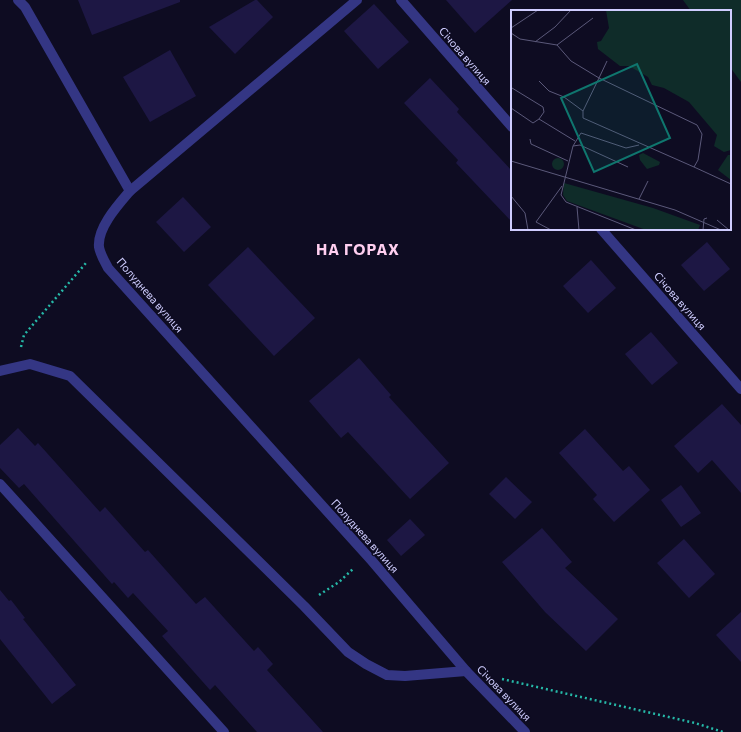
<svg xmlns="http://www.w3.org/2000/svg" width="741" height="732" viewBox="0 0 741 732" font-family="Commissioner,sans-serif">
	<style>
		.green { fill: #0f2c29 }
		.building { fill: #1d1744 }
		.lines { fill: none; stroke-linecap: round; stroke-linejoin: round }
		.path { stroke: #26b9a8; stroke-width: 2.5; stroke-dasharray: 2 3; stroke-linecap: butt }
		.lane { stroke: #343684; stroke-width: 10 }
		.street { stroke: #343684; stroke-width: 10 }
		.labels { text-anchor: middle; stroke-width: 3; stroke-linejoin: round; paint-order: stroke }
		.street-label { font-size: 11px; fill: #cfcdff; stroke: #0e0c22 }
		.district-label { font-size: 15px; font-weight: bold; letter-spacing: 1px; fill: #ffcff0; stroke: #0e0c22 }
		.inset-road { fill: none; stroke: #5b597a; stroke-width: 1 }
		.view { fill: #0f766e; fill-opacity: 0.15; stroke: #0f766e; stroke-width: 2 }
		.inset-edge { fill: none; stroke: #cfcdff; stroke-width: 2 }
	</style>
	<rect width="100%" height="100%" fill="#0e0c22"/>
	<polygon class="green" points="683,0 741,0 741,82 730,67 730,11 691,11"/>
	<g class="building">
		<polygon points="78,0 180,0 180,2 92,35"/>
		<polygon points="255,0 257,0 273,17 235,54 209,27"/>
		<polygon points="446,0 512,0 475,33"/>
		<polygon points="374,4 409,42 378,69 344,31"/>
		<polygon points="170,50 196,96 150,122 123,77"/>
		<polygon points="430,78 459,109 457,112 512,171 512,222 456,163 458,160 404,103"/>
		<polygon points="183,197 211,227 184,252 156,222"/>
		<polygon points="707,242 730,269 704,291 681,265"/>
		<polygon points="248,247 315,318 274,356 208,285"/>
		<polygon points="591,260 616,288 588,313 563,286"/>
		<polygon points="651,332 678,363 652,385 625,354"/>
		<polygon points="359,358 391,395 389,397 449,463 410,499 348,432 341,438 309,401"/>
		<polygon points="722,404 741,425 741,493 712,460 698,473 674,446"/>
		<polygon points="18,428 35,446 38,443 100,512 105,507 145,552 148,550 196,604 205,597 254,651 258,647 273,664 267,670 323,732 257,732 215,685 210,690 162,636 168,631 133,593 128,598 114,582 112,584 24,484 19,488 0,468 0,445"/>
		<polygon points="585,429 623,471 629,466 650,490 614,522 593,499 597,495 559,453"/>
		<polygon points="506,477 532,502 515,519 489,494"/>
		<polygon points="681,485 701,513 681,527 661,500"/>
		<polygon points="410,519 425,535 401,556 387,540"/>
		<polygon points="542,528 572,562 565,568 618,619 586,651 545,612 502,562"/>
		<polygon points="684,539 715,574 689,598 657,563"/>
		<polygon points="0,590 9,601 11,600 25,618 23,619 76,685 52,704 0,639"/>
		<polygon points="741,612 741,662 716,635"/>
	</g>
	<g class="lines">
		<g class="path">
			<polyline points="21,347 24,335 86,263"/>
			<polyline points="319,595 339,582 354,568"/>
			<polyline points="502,679 695,723 723,732"/>
		</g>
		<g class="lane">
			<polyline points="18,0 25,7 130,191"/>
			<polyline points="0,484 224,732"/>
		</g>
		<g class="street">
			<path d="M357,0L130,191C118,205 97,228 99,247C100,254 105,262 108,268L372,561L466,671L525,732"/>
			<polyline points="401,0 512,127"/>
			<polyline points="601,229 741,389"/>
			<polyline points="0,371 30,364 70,376 304,606 348,652 366,664 387,675 405,676 466,671"/>
		</g>
	</g>
	<g class="labels">
		<g class="street-label">
			<text transform="translate(465 56) rotate(49)" y="4">Січова вулиця</text>
			<text transform="translate(150 295) rotate(49)" y="4">Полуднева вулиця</text>
			<text transform="translate(680 301) rotate(49)" y="4">Січова вулиця</text>
			<text transform="translate(365 536) rotate(48)" y="4">Полуднева вулиця</text>
			<text transform="translate(504 693) rotate(46)" y="4">Січова вулиця</text>
		</g>
		<g class="district-label">
			<text x="358" y="255">НА ГОРАХ</text>
		</g>
	</g>
	<g transform="translate(511 10)">
		<rect width="220" height="220" fill="#0e0c22"/>
		<path d="M95,0H220V140L213,142L203,136L206,125L178,92L153,78L141,75L137,67L118,56H109L87,39L86,32L90,31L98,18ZM132,143L149,152L148,155L136,159L129,150L128,145ZM217,145H220V170L207,160ZM41 154a6 6 0 1 1 12 0a6 6 0 1 1-12 0ZM53,173L142,198L189,215L187,220H135L56,191L52,185Z" fill="#0f2c29"/>
		<path class="inset-road" d="M0,18L27,0M0,23L9,29L46,35L82,8M24,32L44,17L60,0M46,35L60,51L88,68L186,115L191,124L187,150L183,157L72,108V101L88,68L96,51M28,71L38,81L53,87L72,101M1,78L32,97L33,102L28,109M0,98L22,113L28,109L64,131M19,129L20,134L57,151M62,136L69,135L117,157M0,151L164,200L210,220M183,157L220,174M0,186L14,203L17,220M128,189L137,171M66,197L68,220M206,210L218,220M40,220L25,212L51,176M125,220L55,192L50,185L62,136L70,123L115,138L128,135M192,220L193,209L196,208"/>
		<path class="view" d="M126,54L159,128L83,162L50,88Z"/>
		<rect width="220" height="220" class="inset-edge"/>
	</g>
</svg>
